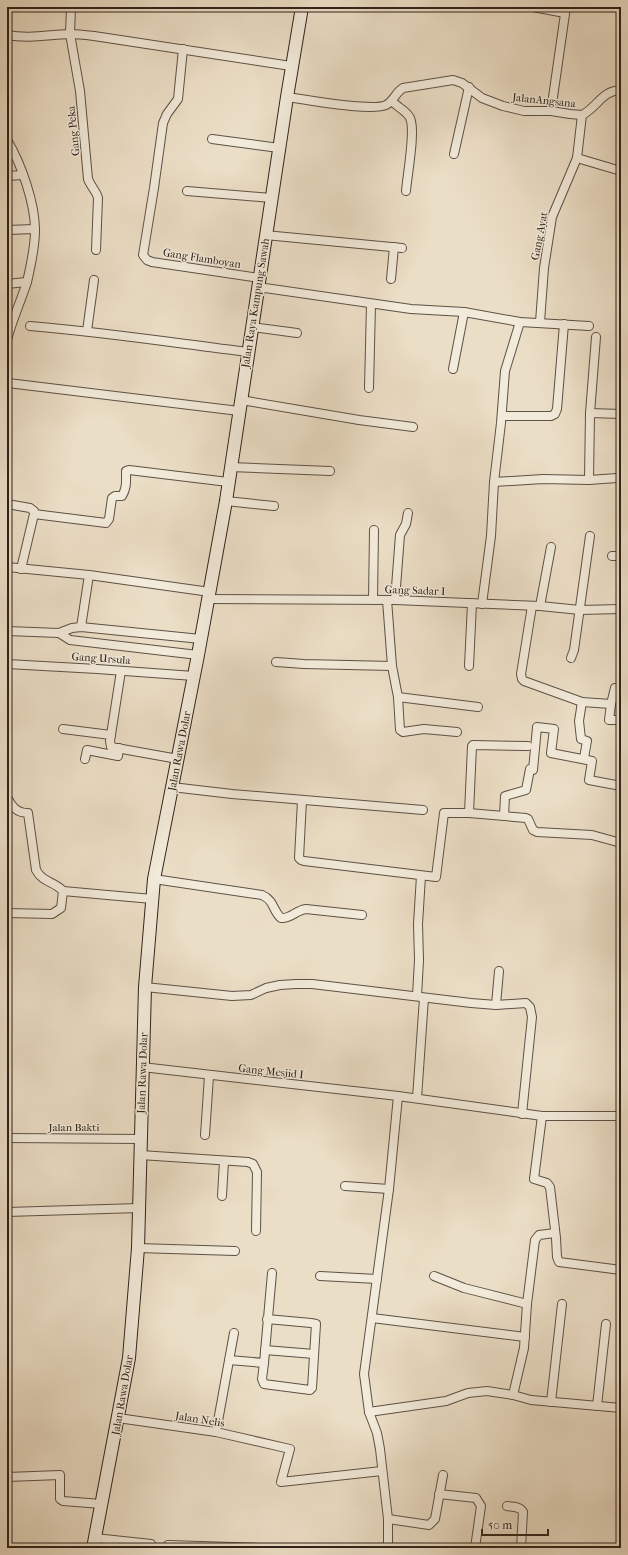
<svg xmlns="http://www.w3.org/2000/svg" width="628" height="1555" viewBox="0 0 628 1555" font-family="'IM FELL French Canon',serif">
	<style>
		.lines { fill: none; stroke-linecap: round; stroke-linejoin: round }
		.street-casing { stroke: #5e5145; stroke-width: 10 }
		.secondary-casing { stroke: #2f221a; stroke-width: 14 }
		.street { stroke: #f2eada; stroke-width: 8 }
		.secondary { stroke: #f2eada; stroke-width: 12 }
		.labels { text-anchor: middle; stroke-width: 3; stroke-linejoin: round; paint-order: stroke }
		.street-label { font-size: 11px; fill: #2f221a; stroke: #f2eada }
	</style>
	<rect width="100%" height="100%" fill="#ebdec6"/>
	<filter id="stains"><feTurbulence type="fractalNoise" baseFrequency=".005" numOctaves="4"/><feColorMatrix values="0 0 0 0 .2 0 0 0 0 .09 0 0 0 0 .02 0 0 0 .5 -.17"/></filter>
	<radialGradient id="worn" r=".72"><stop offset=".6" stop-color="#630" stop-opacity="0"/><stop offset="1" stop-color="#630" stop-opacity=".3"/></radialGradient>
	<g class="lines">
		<g class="street-casing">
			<g id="street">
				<path d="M71,7L70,34L80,91L88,179C91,187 97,192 98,198L96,250"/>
				<polyline points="533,7 565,13"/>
				<path d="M7,35C29,39 47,35 69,34C77,34 86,35 94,36L291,66"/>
				<polyline points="183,49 178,99 167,114 163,123 154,188 143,255 147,260 152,262 259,278"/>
				<path d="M287,97C305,99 371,112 386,105C394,101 395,93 403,88L453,80L462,83L482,98L503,106L524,111H551L570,114L582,115L577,158L621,171"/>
				<path d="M392,101C397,107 407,111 410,118C416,130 407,176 406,191"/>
				<polyline points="551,111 566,7"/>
				<path d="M582,115C598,107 601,91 621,90"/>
				<polyline points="212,139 279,148"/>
				<path d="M7,140C21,163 35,203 35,230C35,247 31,265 27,282C21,301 12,320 7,340"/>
				<polyline points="454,154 469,87"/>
				<polyline points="7,176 23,175"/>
				<polyline points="187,191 271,198"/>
				<polyline points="7,230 35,229"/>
				<polyline points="265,235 402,248"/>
				<polyline points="391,279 394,247"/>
				<polyline points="7,284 26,282"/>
				<polyline points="258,287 411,309 464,312 520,322 589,326"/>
				<polyline points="540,322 544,268 552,217 577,158"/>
				<path d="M30,326C103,332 175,343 248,352"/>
				<polyline points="252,327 297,333"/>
				<polyline points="87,331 94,280"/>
				<polyline points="453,369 464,312"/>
				<polyline points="8,383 239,411"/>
				<polyline points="369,388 371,304"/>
				<polyline points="241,400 359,420 413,427"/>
				<polyline points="590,413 621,414"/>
				<polyline points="502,416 551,416 555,414 557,409 564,324"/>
				<polyline points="230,467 330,471"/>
				<polyline points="589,480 617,478"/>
				<polyline points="494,482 543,479 589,480 590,413 596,337"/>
				<polyline points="226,501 274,506"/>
				<polyline points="7,504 30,508 34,511 34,514"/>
				<polyline points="612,556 621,556"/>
				<polyline points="7,567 89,575 210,592"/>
				<path d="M21,569L34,514L106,523L109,519L112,498L115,496H122C127,488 126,481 126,471L129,470L228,482"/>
				<polyline points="208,599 395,600 540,606 580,610 621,609"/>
				<polyline points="373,600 374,530"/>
				<polyline points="387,600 392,666 398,697 400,730 403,732 424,729 457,732"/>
				<polyline points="395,600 400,535 406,524 408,513"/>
				<polyline points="482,604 491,536 494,482 501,423 505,371 520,322"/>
				<polyline points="532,606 521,674 522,679 524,681 582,702 611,704 615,688 621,688"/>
				<polyline points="540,606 551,547"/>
				<polyline points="81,627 89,575"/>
				<polyline points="7,631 59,633 72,628 81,627 201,639"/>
				<polyline points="59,633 70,640 198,655"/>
				<polyline points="571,658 574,650 590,536"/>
				<polyline points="276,662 304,664 392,666"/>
				<polyline points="7,664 97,669 194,676"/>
				<polyline points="469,666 472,603"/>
				<polyline points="121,671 110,741 111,747 178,759"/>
				<polyline points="398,697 478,707"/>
				<polyline points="582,702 579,721 581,739 587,741 584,758"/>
				<polyline points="611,704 609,720 621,720"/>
				<polyline points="63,729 111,735"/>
				<polyline points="85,759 87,750 118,756 119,748"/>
				<polyline points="172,787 232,794 423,810"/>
				<path d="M7,797C12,807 17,813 28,813L36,870C43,883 54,881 63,891"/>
				<polyline points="302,800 299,858 301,860 304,861 436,877 444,813 469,813 526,818 528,819 533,830 537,832 592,835 621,843"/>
				<polyline points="469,813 472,746 473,745 528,746"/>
				<polyline points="504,816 505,796 526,790 530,769 533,770 537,727 554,729 551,753 592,761 589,780 621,786"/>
				<path d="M154,879L262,895C275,901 272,910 281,918C291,919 296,910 306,909L362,915"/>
				<polyline points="7,913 52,914 61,908 63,891 152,899"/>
				<polyline points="145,987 232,996 251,995 266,988 280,985 296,984 312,984 471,1003 496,1005 526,1003 530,1007 532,1017 522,1114"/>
				<polyline points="417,996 419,960 418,924 421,876"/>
				<polyline points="496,1005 499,971"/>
				<polyline points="142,1067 398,1096 542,1116 621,1116"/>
				<polyline points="417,1098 424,998"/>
				<polyline points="542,1116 534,1179 547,1183 550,1187 556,1238 557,1257 559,1262 621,1270"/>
				<polyline points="205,1135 209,1076"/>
				<polyline points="7,1138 141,1139"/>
				<polyline points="621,1148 621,1166"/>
				<polyline points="140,1155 248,1162 253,1164 257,1172 256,1231"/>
				<polyline points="345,1186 389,1189"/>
				<polyline points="222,1196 224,1161"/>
				<polyline points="7,1212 139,1208"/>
				<polyline points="138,1248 235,1251"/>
				<polyline points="320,1276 377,1279"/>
				<polyline points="434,1276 464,1288 527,1304"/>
				<polyline points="372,1318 525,1337"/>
				<polyline points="265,1350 314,1354"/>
				<polyline points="229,1360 264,1363 272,1273"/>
				<polyline points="264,1363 262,1379 264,1384 310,1390 312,1388 316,1324 311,1323 267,1319"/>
				<polyline points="513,1395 524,1348 527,1304 535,1240 539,1235 555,1233"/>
				<polyline points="551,1402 562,1304"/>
				<polyline points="597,1406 606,1324"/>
				<polyline points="369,1412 446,1401 468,1393 487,1391 513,1395 531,1400 621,1408"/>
				<polyline points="118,1418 216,1432 290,1449 281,1482 382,1471"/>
				<polyline points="216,1432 234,1333"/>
				<polyline points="7,1477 60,1475 60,1499 63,1501 101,1504"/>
				<polyline points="439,1494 476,1498 481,1506 475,1548"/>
				<path d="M507,1506C513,1507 520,1506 523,1512L521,1548"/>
				<polyline points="388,1519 429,1525 435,1519 443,1475"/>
				<polyline points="95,1538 151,1544"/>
				<polyline points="168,1545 260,1548"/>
				<polyline points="388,1548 388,1519 380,1449 377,1433 369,1412 364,1374 389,1189 398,1096"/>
			</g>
		</g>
		<g class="secondary-casing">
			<polyline id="secondary" points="93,1548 129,1358 138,1248 145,987 154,879 198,655 226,501 287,97 302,7"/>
		</g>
		<use href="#street" class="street"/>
		<use href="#secondary" class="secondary"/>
	</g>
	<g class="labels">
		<g class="street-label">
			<text transform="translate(544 100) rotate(6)" y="4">JalanAngsana</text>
			<text transform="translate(73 131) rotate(-96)" y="4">Gang Peka</text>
			<text transform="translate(539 236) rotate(-79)" y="4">Gang Ayat</text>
			<text transform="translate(202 258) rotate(9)" y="4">Gang Flamboyan</text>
			<text transform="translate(255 303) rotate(-81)" y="4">Jalan Raya Kampung Sawah</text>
			<text transform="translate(415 590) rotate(2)" y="4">Gang Sadar I</text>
			<text transform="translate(101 658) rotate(4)" y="4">Gang Ursula</text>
			<text transform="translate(179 751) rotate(-79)" y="4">Jalan Rawa Dolar</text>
			<text transform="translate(271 1071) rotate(6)" y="4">Gang Mesjid I</text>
			<text transform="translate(142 1073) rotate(-88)" y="4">Jalan Rawa Dolar</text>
			<text x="74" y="1131">Jalan Bakti</text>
			<text transform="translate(122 1395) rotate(-80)" y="4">Jalan Rawa Dolar</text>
			<text transform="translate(200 1419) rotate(9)" y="4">Jalan Nelis</text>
		</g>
	</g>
	<rect width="628" height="1555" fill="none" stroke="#ebdec6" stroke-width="24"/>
	<rect x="8" y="8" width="612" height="1539" fill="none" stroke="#2f221a" stroke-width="2"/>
	<rect x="12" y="12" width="604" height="1531" fill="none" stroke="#2f221a"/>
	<path d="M482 1529v6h66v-6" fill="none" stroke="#2f221a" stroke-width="2"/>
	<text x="488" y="1529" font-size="12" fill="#2f221a" stroke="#f2eada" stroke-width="3" paint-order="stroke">50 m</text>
	<rect width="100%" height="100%" filter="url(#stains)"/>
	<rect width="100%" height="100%" fill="url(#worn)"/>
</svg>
